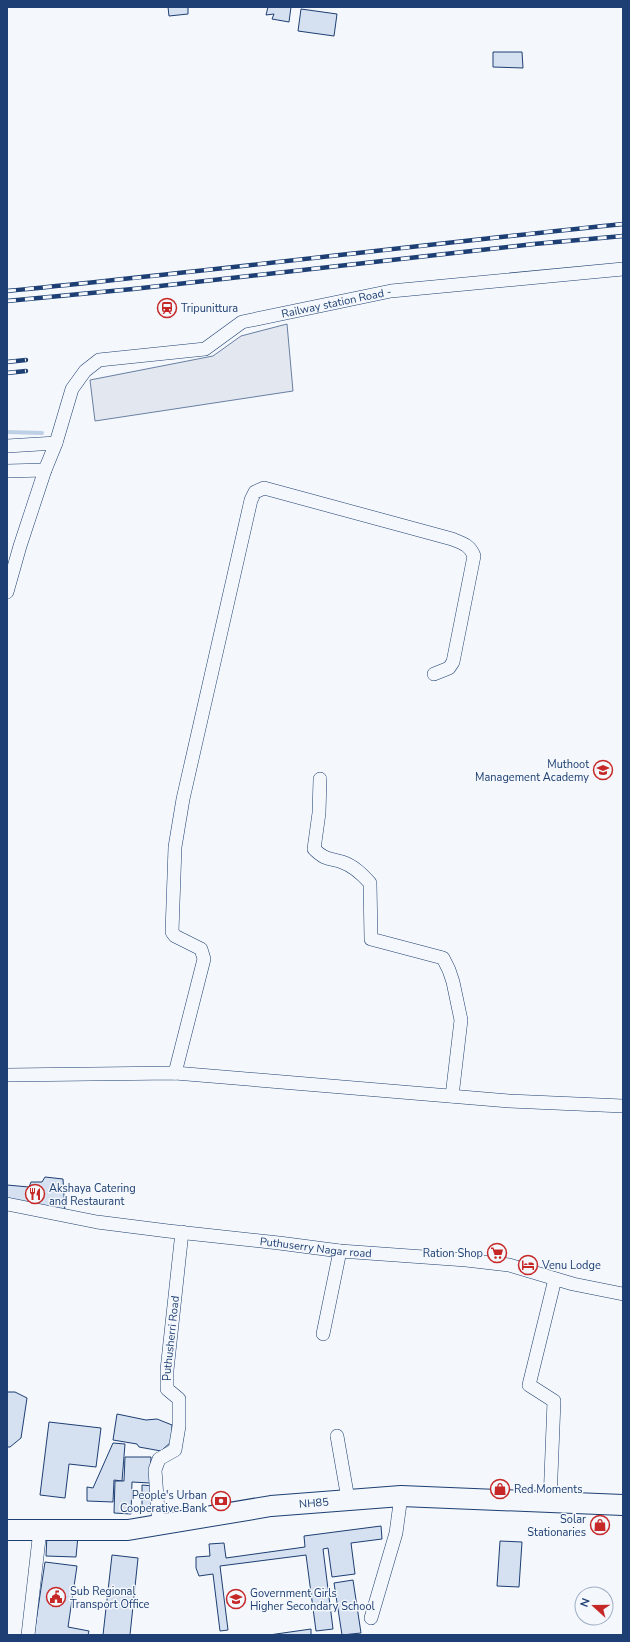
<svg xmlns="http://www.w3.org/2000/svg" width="630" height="1642" viewBox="0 0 630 1642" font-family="'Nunito Sans',sans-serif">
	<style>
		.parking { fill: #e3e8f0; stroke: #687fa3 }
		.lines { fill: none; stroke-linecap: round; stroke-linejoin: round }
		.stream { stroke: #bed0e5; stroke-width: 4 }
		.building { fill: #d5e0f0; stroke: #1d3f73 }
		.street-casing { stroke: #1d3f73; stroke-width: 14 }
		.primary-casing { stroke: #1d3f73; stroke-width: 22 }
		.street { stroke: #f4f7fb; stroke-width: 13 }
		.primary { stroke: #f4f7fb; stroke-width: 20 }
		.rail-casing { stroke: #1d3f73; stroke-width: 4.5 }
		.rail { stroke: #f4f7fb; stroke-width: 3; stroke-dasharray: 9; stroke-linecap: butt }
		.labels { text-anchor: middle; stroke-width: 3; stroke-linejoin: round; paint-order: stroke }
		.street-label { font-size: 11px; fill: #1d3f73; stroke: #f4f7fb }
		.poi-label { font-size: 11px; fill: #1d3f73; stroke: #f4f7fb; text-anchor: start }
	</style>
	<rect width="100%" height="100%" fill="#f4f7fb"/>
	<polygon class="parking" points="287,324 293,391 95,421 90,380 213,356 241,336"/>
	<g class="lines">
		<polyline class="stream" points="7,432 42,433"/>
	</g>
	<g class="building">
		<polygon points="168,7 188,7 188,14 169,16"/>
		<polygon points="268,7 291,7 289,22 272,19 274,14 266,15"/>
		<polygon points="301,9 337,14 334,36 298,31"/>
		<polygon points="493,52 522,52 523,68 493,67"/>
		<polygon points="45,1177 63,1179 65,1212 7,1200 7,1185 29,1187 31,1182 42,1182"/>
		<polygon points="7,1392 15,1392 27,1398 21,1438 10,1447 7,1447"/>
		<polygon points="117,1414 146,1420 157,1419 172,1425 172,1441 161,1451 139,1447 137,1444 113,1440"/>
		<polygon points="49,1422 101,1428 96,1467 69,1464 65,1498 40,1495"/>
		<polygon points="113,1443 125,1444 122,1481 114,1480 113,1502 87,1501 87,1487 93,1488"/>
		<polygon points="125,1457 151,1457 150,1483 132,1482 131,1514 114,1513 115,1481 124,1481"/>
		<polygon points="142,1485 153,1486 152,1508 142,1508"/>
		<polygon points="381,1526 382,1539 351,1543 355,1574 332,1577 328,1548 323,1549 333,1629 316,1631 306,1555 220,1566 228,1630 220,1631 213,1574 199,1576 196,1568 196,1557 210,1556 209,1544 224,1543 226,1558 305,1547 304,1536"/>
		<polygon points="47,1535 78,1536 76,1557 46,1556"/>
		<polygon points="500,1541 522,1542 519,1587 497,1586"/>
		<polygon points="112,1555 138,1558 130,1635 103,1635"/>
		<polygon points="45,1562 77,1566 68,1627 89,1631 88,1635 34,1635"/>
		<polygon points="353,1580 361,1633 342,1635 334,1583"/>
		<polygon points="311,1629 311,1635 269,1635"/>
	</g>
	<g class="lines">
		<g class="street-casing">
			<g id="street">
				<polyline points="7,446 56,443"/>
				<polyline points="7,471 45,470"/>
				<path id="s1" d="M7,592L20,546L45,470L56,443L72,389L85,371L99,360L205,349L242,322L391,291L623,269"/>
				<path d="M320,779L319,813L314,849C325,860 329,858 342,862C354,866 362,874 370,883L371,939L443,958L449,970L453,982L461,1020L452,1096"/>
				<path d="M175,1073L204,959L201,949L175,936L172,932L175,847L183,799L251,500L255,492L264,488L452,539C462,543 470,545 474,556L453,662L449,668L434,674"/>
				<polyline points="7,1075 175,1073 509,1101 623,1106"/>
				<path id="s2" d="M7,1204L97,1222L168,1231L279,1243L340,1251L466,1260L509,1265L573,1284L623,1294"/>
				<polyline points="323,1334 340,1251"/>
				<polyline points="337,1436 348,1499"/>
				<polyline points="550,1501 554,1401 529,1385 555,1279"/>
				<path id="s3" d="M159,1525L155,1470L159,1459L175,1450L179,1426V1399L167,1389V1370L182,1232"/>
				<polyline points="371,1618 396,1533 401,1496"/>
				<polyline points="28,1635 40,1530"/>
			</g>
		</g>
		<g class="primary-casing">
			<g id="primary">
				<path id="s4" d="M7,1530H128L271,1506L401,1496L623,1505"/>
			</g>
		</g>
		<use href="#street" class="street"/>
		<use href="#primary" class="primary"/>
		<g class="rail-casing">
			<g id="rail">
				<path d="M7,291C213,271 417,245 623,224"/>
				<polyline points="7,301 133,289 534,244 623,236"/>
				<polyline points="7,362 26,360"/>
				<polyline points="7,373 26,371"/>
			</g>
		</g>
		<use href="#rail" class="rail"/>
	</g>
	<defs>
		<g id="station-ring" transform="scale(1)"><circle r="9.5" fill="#f4f7fb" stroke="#c62828" stroke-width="1.5"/><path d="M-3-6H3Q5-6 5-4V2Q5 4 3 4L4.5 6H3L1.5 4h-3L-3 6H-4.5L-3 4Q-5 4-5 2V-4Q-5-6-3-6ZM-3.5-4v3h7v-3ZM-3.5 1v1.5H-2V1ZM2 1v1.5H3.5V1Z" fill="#c62828"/></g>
		<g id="university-ring" transform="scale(1)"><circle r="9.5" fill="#f4f7fb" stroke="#c62828" stroke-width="1.5"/><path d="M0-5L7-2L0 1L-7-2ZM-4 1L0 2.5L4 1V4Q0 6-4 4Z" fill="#c62828"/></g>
		<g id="restaurant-ring" transform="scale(1)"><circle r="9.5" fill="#f4f7fb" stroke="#c62828" stroke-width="1.5"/><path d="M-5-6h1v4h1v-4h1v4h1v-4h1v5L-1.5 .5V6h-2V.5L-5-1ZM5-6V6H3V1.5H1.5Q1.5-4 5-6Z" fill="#c62828"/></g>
		<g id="supermarket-ring" transform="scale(1)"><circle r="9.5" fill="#f4f7fb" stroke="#c62828" stroke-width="1.5"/><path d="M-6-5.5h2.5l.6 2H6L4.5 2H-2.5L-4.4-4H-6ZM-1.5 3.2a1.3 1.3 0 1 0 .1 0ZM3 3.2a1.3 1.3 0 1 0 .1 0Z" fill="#c62828"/></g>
		<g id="hotel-ring" transform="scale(1)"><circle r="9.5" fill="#f4f7fb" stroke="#c62828" stroke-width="1.5"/><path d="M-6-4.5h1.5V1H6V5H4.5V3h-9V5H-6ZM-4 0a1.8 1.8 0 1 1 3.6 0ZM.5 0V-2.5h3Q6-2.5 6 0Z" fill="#c62828"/></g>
		<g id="shop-ring" transform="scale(1)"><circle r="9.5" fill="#f4f7fb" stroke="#c62828" stroke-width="1.5"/><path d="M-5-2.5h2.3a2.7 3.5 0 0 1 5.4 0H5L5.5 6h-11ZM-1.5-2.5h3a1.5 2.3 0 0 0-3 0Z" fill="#c62828"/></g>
		<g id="bank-ring" transform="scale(1)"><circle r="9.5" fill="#f4f7fb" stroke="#c62828" stroke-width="1.5"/><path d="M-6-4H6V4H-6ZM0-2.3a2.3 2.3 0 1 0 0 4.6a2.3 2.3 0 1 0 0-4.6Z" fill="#c62828"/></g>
		<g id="civic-ring" transform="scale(1)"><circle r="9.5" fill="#f4f7fb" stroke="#c62828" stroke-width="1.5"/><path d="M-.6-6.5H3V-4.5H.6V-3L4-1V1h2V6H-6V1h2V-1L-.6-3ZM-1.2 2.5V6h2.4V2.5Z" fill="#c62828"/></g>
		<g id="school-ring" transform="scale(1)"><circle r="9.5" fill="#f4f7fb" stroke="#c62828" stroke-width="1.5"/><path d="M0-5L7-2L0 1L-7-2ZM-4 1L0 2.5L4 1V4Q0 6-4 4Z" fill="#c62828"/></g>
	</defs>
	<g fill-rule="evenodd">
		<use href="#station-ring" x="167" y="308"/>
		<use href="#university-ring" x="603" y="770"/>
		<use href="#restaurant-ring" x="35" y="1194"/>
		<use href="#supermarket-ring" x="497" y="1253"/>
		<use href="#hotel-ring" x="528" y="1265"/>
		<use href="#shop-ring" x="500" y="1489"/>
		<use href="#bank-ring" x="221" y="1501"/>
		<use href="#shop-ring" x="600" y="1525"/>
		<use href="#civic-ring" x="56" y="1597"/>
		<use href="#school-ring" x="236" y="1599"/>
	</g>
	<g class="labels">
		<g class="street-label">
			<text dy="4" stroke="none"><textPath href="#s1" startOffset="502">Railway station Road -</textPath></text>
			<text dy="4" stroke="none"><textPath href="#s2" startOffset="312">Puthuserry Nagar road</textPath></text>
			<text dy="4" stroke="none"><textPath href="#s3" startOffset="203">Puthusherri Road</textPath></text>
			<text dy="4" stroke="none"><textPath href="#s4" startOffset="309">NH85</textPath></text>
		</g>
		<g class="poi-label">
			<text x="181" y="312">Tripunittura</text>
			<text x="589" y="768" text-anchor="end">Muthoot<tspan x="589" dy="13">Management Academy</tspan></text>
			<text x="49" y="1192">Akshaya Catering<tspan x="49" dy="13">and Restaurant</tspan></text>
			<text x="483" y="1257" text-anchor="end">Ration Shop</text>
			<text x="542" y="1269">Venu Lodge</text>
			<text x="514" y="1493">Red Moments</text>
			<text x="207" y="1499" text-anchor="end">People's Urban<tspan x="207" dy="13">Cooperative Bank</tspan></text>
			<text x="586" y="1523" text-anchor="end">Solar<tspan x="586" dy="13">Stationaries</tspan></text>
			<text x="70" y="1595">Sub Regional<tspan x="70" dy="13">Transport Office</tspan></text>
			<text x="250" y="1597">Government Girls<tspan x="250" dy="13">Higher Secondary School</tspan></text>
		</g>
	</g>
	<rect width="630" height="1642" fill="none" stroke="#1d3f73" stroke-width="16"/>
	<g transform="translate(594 1606) rotate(291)"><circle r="19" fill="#f4f7fb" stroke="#9eadc5"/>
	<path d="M0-3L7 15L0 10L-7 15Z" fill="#c62828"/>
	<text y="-6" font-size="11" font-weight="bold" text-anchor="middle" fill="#1d3f73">N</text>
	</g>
</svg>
